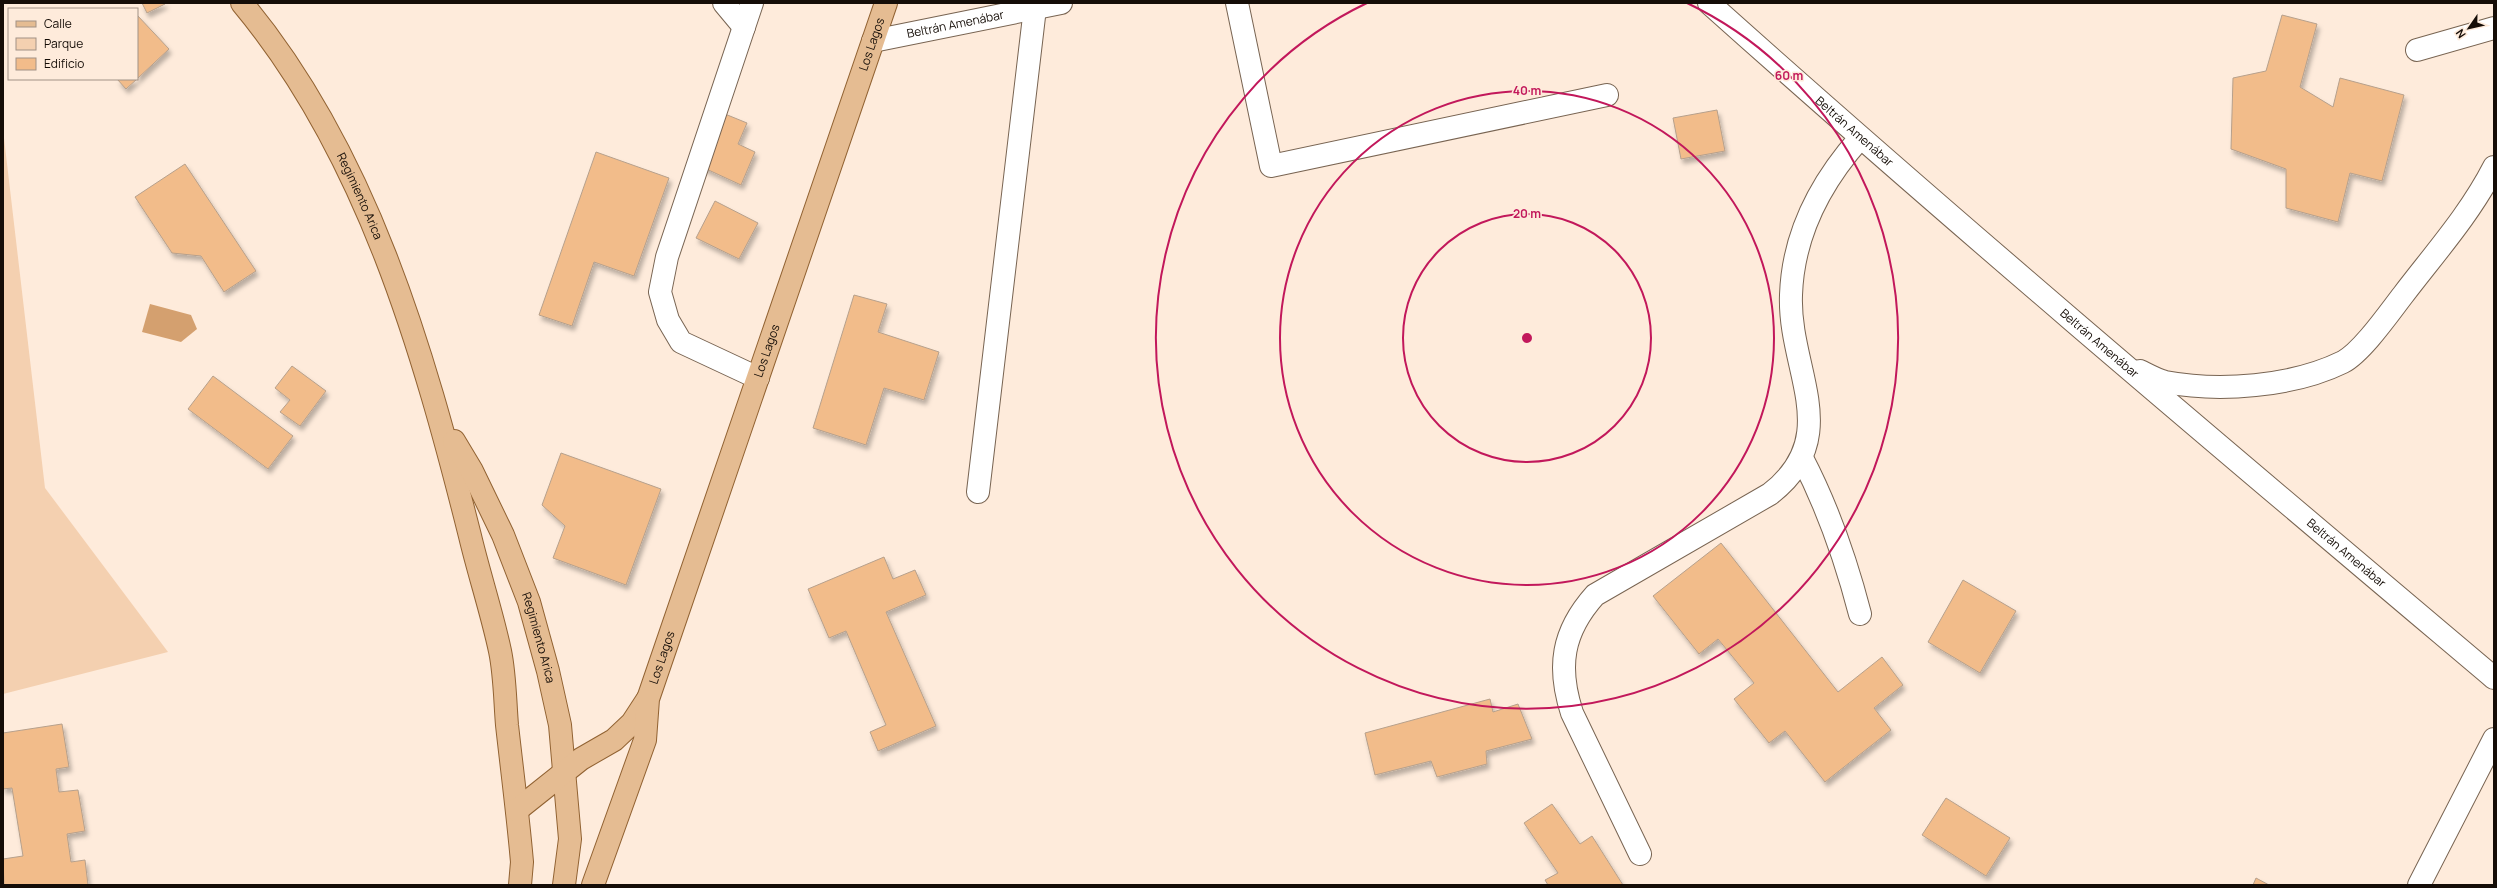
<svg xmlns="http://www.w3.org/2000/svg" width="2497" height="888" viewBox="0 0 2497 888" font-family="Manrope,sans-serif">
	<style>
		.green { fill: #f4d0b0 }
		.water { fill: #d4a06f }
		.building { fill: #f2bc8a; stroke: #b6a08c; filter: url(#shadow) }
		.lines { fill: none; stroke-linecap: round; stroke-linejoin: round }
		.minor-casing { stroke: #786452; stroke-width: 24 }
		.major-casing { stroke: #916232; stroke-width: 24 }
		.minor { stroke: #fff; stroke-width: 22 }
		.major { stroke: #e5bc92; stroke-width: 22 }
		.ring { fill: none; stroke: #c2185b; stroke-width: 2 }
		.labels { text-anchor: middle; stroke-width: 3; stroke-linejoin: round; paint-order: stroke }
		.street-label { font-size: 12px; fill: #150d07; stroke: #feebdb }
		.centre { fill: #c2185b; stroke: #feebdb; stroke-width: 2 }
		.ring-label { font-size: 12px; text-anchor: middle; font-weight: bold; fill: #c2185b; stroke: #feebdb; stroke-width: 3; stroke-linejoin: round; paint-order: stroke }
	</style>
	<defs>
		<filter id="shadow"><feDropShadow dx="2.5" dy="4.5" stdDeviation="2" flood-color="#0004"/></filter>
	</defs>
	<rect width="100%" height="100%" fill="#feebdb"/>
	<polygon class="green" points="3,3 4,138 45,488 168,652 3,694"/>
	<polygon class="water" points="150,304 191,315 197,329 181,342 142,332"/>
	<g class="building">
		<polygon points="142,3 165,3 165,4 147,13"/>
		<polygon points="137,15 169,49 137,79"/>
		<polygon points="2282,15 2317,24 2300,87 2333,107 2340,78 2404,95 2382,181 2350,173 2338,222 2286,208 2286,169 2231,149 2233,78 2266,71"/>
		<polygon points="117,79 137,79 126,89"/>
		<polygon points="1717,110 1725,151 1681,159 1673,118"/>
		<polygon points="725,114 747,123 738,144 755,152 741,185 702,167"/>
		<polygon points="596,152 669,178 634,276 594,262 572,326 539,315"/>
		<polygon points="185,164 256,271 224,292 201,256 172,253 135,197"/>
		<polygon points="715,201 758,223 739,259 696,238"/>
		<polygon points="854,295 887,304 878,332 939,352 924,400 884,388 866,445 813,428"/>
		<polygon points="292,366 326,391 300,426 280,412 290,400 275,388"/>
		<polygon points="213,376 293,436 268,469 188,409"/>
		<polygon points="561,453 661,489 626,585 553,558 565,526 542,505"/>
		<polygon points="1721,543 1838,692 1882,657 1903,685 1874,708 1891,730 1825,782 1785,731 1769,743 1734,699 1754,683 1718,639 1699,654 1653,596"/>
		<polygon points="884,557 893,579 915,570 926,595 886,612 936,726 878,751 870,732 886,725 846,631 829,638 808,589"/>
		<polygon points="1963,580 2016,611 1980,673 1928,642"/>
		<polygon points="1490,699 1493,712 1518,704 1532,739 1486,751 1487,764 1437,777 1431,761 1375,775 1365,733"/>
		<polygon points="62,724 69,767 56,769 59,792 78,790 85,831 67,834 71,862 85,860 88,885 4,885 3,859 23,856 12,788 3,789 3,733"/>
		<polygon points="1946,798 2010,838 1986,876 1922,835"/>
		<polygon points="1552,804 1580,844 1592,836 1623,885 1548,885 1545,880 1558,873 1524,823"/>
		<polygon points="2256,878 2269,885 2253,885"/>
	</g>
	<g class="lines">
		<g class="minor-casing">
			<g id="minor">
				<polyline points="724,3 744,27"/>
				<polyline points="752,3 667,257 660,292 668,320 681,342 758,378"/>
				<polyline points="1237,3 1271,166 1607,95"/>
				<path id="s1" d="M1709,3C1966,233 2230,455 2494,678"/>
				<path id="s2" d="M873,41L1061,3"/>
				<polyline points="2417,50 2494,28"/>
				<path d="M2140,371C2148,375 2157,380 2165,382C2219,392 2292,387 2343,362C2362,352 2389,313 2403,295C2435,253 2470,214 2494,167"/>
				<path d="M1802,458C1828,508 1846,560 1860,614"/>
				<polyline points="978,492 1035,8"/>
				<path d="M1640,854L1572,713C1557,667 1562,632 1595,595L1770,494C1845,436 1788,370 1791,295C1793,234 1820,183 1860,138"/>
				<polyline points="2419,885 2494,739"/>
			</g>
		</g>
		<g class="major-casing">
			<g id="major">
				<path id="s3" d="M242,3C367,153 423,349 470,536C479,574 492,613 500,651C505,675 505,701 507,725C512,770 518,816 522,862L520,885"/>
				<path id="s4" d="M454,441L472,471L503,535L529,602L548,671L560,725L570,839L564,885"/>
				<polyline points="517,810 581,759 614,740 632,723 647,700"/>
				<path id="s5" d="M593,885L645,740L648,699L886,3"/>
			</g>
		</g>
		<use href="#minor" class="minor"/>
		<use href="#major" class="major"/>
	</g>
	<g class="ring">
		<circle cx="1527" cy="338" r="124"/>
		<circle cx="1527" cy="338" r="247"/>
		<path d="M1687 3A371 371 0 1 1 1367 3"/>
	</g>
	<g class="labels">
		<g class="street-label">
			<text dy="4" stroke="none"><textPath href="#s2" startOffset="84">Beltrán Amenábar</textPath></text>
			<text dy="4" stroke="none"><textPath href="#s5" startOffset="887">Los Lagos</textPath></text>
			<text dy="4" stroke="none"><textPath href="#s1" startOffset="194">Beltrán Amenábar</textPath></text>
			<text dy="4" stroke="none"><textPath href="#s3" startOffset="227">Regimiento Arica</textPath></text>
			<text dy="4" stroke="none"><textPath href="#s1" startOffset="518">Beltrán Amenábar</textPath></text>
			<text dy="4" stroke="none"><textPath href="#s5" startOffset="563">Los Lagos</textPath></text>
			<text dy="4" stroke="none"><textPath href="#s1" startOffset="842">Beltrán Amenábar</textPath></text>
			<text dy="4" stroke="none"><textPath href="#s4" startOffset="215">Regimiento Arica</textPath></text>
			<text dy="4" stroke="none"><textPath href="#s5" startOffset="239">Los Lagos</textPath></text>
		</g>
	</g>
	<circle cx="1527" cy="338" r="6" class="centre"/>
	<g class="ring-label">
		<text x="1789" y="80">60 m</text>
		<text x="1527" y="95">40 m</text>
		<text x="1527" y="218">20 m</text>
	</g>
	<rect width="2497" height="888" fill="none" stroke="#150d07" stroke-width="8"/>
	<rect x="8" y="8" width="130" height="72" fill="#feebdb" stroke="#a19286"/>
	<rect x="16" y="21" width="20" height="6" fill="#e5bc92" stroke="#a19286"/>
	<text x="44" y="28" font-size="12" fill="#150d07">Calle</text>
	<rect x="16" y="38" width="20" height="12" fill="#f4d0b0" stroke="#a19286"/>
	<text x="44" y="48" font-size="12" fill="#150d07">Parque</text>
	<rect x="16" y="58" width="20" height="12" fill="#f2bc8a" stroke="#a19286"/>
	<text x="44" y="68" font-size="12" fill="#150d07">Edificio</text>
	<g transform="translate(2469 28) rotate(236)" stroke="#feebdb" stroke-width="3" paint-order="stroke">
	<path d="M0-3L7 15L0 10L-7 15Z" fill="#150d07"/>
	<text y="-6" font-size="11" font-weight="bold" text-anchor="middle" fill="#150d07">N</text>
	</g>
</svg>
